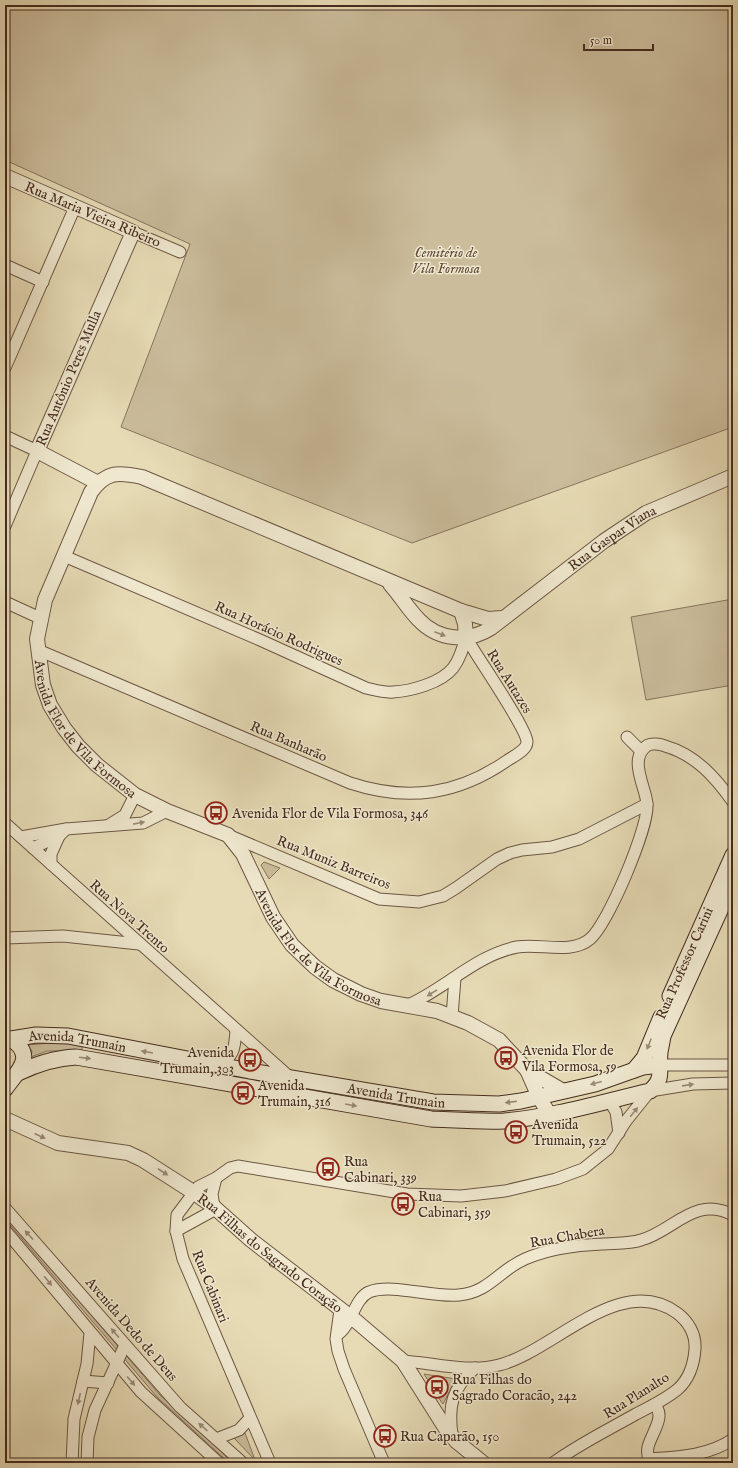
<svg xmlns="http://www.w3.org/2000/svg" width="738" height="1468" viewBox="0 0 738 1468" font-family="'IM FELL English',serif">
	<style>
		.green { fill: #cbbd9c; stroke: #88745e }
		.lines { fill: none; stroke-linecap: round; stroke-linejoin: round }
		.minor-casing { stroke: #6d5744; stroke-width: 13 }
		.tertiary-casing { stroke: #6d5744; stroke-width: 16 }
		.secondary-casing { stroke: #452b1f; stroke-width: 17 }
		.minor { stroke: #efe8cf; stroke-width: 11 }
		.tertiary { stroke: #efe8cf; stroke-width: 14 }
		.secondary { stroke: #efe8cf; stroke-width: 15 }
		.oneway { fill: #9a8a77 }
		.labels { text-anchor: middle; stroke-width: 3; stroke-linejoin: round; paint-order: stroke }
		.street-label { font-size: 14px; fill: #452b1f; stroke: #efe8cf }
		.park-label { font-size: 14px; font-style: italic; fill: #604838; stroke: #efe8cf }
		.poi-label { font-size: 14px; fill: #452b1f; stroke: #efe8cf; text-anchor: start }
	</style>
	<rect width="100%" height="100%" fill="#e6dbb5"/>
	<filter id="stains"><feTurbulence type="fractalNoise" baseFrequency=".005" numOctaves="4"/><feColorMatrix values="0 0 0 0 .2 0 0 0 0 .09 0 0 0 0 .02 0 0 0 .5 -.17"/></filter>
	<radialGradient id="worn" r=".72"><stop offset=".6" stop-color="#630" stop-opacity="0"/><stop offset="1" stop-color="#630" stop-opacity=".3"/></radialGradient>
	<g class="green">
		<polygon points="5,5 733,5 733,427 412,543 121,427 190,244 5,160"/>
		<polygon points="733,599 733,685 646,700 631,617"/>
		<polygon points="264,862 280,868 269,879 261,865"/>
		<polygon points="51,1043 67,1043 82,1046 82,1051 47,1051 31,1057 32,1051 27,1045"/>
		<polygon points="5,1215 160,1395 233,1463 229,1463 157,1397 5,1219"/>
		<polygon points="424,1374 456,1379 443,1404 442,1403"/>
		<polygon points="245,1433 255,1460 234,1438"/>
	</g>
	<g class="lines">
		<g class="minor-casing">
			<g id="minor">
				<polyline points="133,232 180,252"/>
				<polyline points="5,265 43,282"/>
				<polyline points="5,368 75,207"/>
				<polyline points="5,436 37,451 5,526"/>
				<path d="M64,556L260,640L366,688C375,690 384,693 393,692C411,691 441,683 453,668C460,659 463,648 466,637"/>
				<polyline points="5,602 40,618"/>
				<path d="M38,650L350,783C408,802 458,795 508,760C514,756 527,750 527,742C527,728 476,656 466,637"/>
				<polyline points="627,737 641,751"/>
				<polyline points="5,823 292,1079 290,1094"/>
				<polyline points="109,825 125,815 135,795"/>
				<polyline points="228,835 379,899 419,902 443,896 456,888 497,859 510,853 522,850 552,847 579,839 647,804"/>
				<polyline points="21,837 66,829 143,823 167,811"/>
				<polyline points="33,848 59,836 66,829"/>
				<polyline points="51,864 51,854 59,836"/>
				<polyline points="731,888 733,907"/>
				<polyline points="5,938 63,936 139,944"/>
				<path d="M408,1005C445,989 476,955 517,947C540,943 571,955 590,939C608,924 649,827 647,804C646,787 627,758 648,745C652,743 660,744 665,746C696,755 715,777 733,802"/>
				<polyline points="452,1016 455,978"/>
				<path d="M214,1064C234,1061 235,1047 236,1030"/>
				<polyline points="660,1065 733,1065"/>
				<polyline points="609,1100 616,1112 619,1133"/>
				<polyline points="216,1178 198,1187 177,1215 176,1231 183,1259 270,1463"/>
				<polyline points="214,1207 212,1194 216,1178 230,1168 238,1166 407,1194 461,1196 505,1191 556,1179 583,1169 608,1149 626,1121 650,1091 693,1084 733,1083"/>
				<polyline points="5,1208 180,1407 243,1463"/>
				<polyline points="5,1230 141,1392 219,1463"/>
				<polyline points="176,1231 216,1209"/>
				<polyline points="340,1310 336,1339 338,1351 344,1369 384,1463"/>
				<path d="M337,1335C352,1325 354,1299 369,1292C392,1283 433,1298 459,1295C490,1292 499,1270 525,1259C548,1249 577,1245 602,1244C615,1243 629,1244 641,1240C674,1231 694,1195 733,1215"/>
				<path d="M403,1361C434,1363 468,1373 499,1365C553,1352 620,1271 677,1313C688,1321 696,1334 695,1349C694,1363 689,1379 678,1389C666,1399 650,1407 636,1414C608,1430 579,1444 553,1463"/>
				<polyline points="83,1381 108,1383"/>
				<path d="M452,1435C448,1405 452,1389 475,1368"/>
				<polyline points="216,1439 239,1430 250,1418"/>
				<path d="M649,1459C677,1457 709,1456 733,1439"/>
				<polyline points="72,1463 74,1419 87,1364 90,1333"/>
				<polyline points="87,1463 88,1437 95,1410 125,1345"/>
				<path d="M650,1463C648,1458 647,1452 648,1447C651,1434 667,1415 654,1405"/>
			</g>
		</g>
		<g class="tertiary-casing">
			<g id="tertiary">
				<polyline points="5,176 133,232 37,451 98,483"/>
				<path id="s1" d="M390,584C400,595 408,609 419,620C438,640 468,643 491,628L604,541L646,513L733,476"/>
				<polyline points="461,611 465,624 466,637"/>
				<path id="s2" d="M502,618L488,619L461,611L142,477C118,472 106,471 91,492L45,600L37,639L43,685L50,705L64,728L78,746L97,765L135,795L167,811L228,835L243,854L273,917L292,945L315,967L333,980L361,994L381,1001L437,1011L468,1023L499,1040L527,1070L563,1091"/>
				<polyline points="527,1070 539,1097 549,1114"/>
				<path id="s3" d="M5,1119L58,1143L128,1153L143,1160L193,1192L214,1207L251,1240L356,1321L403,1361L446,1429L456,1441L483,1463"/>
			</g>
		</g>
		<g class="secondary-casing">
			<g id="secondary">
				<polyline points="670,996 733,855"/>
				<path id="s4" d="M5,1040L36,1035L68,1036L250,1071L433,1102L499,1104L521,1101L595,1084L643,1067L660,1065"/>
				<polyline points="634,1070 644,1058 661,1017"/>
				<path d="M18,1073C37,1064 54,1058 76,1057L431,1119C455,1120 480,1122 504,1121C553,1117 602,1102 650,1091C665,1078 658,1070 660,1052C661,1047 662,1042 663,1036L733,882"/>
				<path d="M5,1089C17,1072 37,1056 11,1039"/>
			</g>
		</g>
		<use href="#minor" class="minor"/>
		<use href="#tertiary" class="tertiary"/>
		<use href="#secondary" class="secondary"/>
	</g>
	<defs><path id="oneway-solid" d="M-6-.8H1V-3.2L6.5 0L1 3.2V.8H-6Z"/></defs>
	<g class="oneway">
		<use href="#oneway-solid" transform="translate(440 634) rotate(21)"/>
		<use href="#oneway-solid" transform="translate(139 823) rotate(-11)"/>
		<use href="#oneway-solid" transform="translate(432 993) rotate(148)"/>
		<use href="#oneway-solid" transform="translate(649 1044) rotate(112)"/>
		<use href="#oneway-solid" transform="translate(147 1052) rotate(-170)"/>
		<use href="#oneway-solid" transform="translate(85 1058) rotate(7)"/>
		<use href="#oneway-solid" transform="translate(596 1083) rotate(165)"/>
		<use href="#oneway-solid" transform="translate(688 1085) rotate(-8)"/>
		<use href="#oneway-solid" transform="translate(511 1102) rotate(173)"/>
		<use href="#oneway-solid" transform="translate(351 1105) rotate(10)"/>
		<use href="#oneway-solid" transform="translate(634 1112) rotate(-51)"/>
		<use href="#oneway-solid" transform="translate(40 1136) rotate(24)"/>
		<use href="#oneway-solid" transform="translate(163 1172) rotate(33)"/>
		<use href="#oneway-solid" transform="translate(29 1235) rotate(-132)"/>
		<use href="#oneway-solid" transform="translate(48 1281) rotate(51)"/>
		<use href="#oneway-solid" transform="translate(115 1333) rotate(-131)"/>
		<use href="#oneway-solid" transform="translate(131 1381) rotate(49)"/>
		<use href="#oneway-solid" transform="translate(79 1399) rotate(103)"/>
		<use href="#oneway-solid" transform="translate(203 1427) rotate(-138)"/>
	</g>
	<defs>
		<g id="bus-ring" transform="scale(1.15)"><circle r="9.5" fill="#efe8cf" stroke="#8f2418" stroke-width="1.5"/><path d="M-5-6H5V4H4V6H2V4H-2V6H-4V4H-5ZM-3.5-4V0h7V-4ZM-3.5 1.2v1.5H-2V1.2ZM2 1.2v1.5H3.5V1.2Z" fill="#8f2418"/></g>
	</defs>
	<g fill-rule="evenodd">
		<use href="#bus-ring" x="216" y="813"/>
		<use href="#bus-ring" x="506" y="1058"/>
		<use href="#bus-ring" x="250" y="1060"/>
		<use href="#bus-ring" x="243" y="1093"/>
		<use href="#bus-ring" x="516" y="1132"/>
		<use href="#bus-ring" x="328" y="1169"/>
		<use href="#bus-ring" x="403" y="1204"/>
		<use href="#bus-ring" x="437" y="1387"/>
		<use href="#bus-ring" x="385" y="1436"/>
	</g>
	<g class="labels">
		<g class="street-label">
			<text transform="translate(93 214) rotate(23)" y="5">Rua Maria Vieira Ribeiro</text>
			<text transform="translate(68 378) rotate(-67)" y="5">Rua Antônio Peres Mulla</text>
			<text dy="5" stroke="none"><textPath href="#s1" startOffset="276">Rua Gaspar Viana</textPath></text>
			<text transform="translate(279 633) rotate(24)" y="5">Rua Horácio Rodrigues</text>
			<text transform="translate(510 681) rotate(58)" y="5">Rua Autazes</text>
			<text dy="5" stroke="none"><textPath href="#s2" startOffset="710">Avenida Flor de Vila Formosa</textPath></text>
			<text transform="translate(289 741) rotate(23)" y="5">Rua Banharão</text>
			<text transform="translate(334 862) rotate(22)" y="5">Rua Muniz Barreiros</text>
			<text transform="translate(130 916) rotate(42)" y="5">Rua Nova Trento</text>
			<text dy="5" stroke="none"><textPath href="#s2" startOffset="1046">Avenida Flor de Vila Formosa</textPath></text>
			<text transform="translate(684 963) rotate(-66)" y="5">Rua Professor Carini</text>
			<text dy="5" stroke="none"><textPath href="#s4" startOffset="73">Avenida Trumain</textPath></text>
			<text dy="5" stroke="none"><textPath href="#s4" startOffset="397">Avenida Trumain</textPath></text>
			<text transform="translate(567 1236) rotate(-10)" y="5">Rua Chabera</text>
			<text dy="5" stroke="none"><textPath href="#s3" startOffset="303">Rua Filhas do Sagrado Coração</textPath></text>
			<text transform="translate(211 1286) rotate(68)" y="5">Rua Cabinari</text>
			<text transform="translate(132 1329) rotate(49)" y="5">Avenida Dedo de Deus</text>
			<text transform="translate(636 1395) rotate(-32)" y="5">Rua Planalto</text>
		</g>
		<g class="park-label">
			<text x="446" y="257">Cemitério de<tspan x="446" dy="16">Vila Formosa</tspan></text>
		</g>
		<g class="poi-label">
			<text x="232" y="818">Avenida Flor de Vila Formosa, 346</text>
			<text x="522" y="1055">Avenida Flor de<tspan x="522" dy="16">Vila Formosa, 59</tspan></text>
			<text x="234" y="1057" text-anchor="end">Avenida<tspan x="234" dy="16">Trumain, 303</tspan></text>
			<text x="258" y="1090">Avenida<tspan x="258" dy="16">Trumain, 316</tspan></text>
			<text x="532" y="1129">Avenida<tspan x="532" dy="16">Trumain, 522</tspan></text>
			<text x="344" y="1166">Rua<tspan x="344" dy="16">Cabinari, 339</tspan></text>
			<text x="418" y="1201">Rua<tspan x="418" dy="16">Cabinari, 359</tspan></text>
			<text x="452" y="1384">Rua Filhas do<tspan x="452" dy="16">Sagrado Coracão, 242</tspan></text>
			<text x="400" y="1441">Rua Caparão, 150</text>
		</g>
	</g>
	<rect width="738" height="1468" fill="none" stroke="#e6dbb5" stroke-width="20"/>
	<rect x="6" y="6" width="726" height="1456" fill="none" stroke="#452b1f" stroke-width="2"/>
	<rect x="10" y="10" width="718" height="1448" fill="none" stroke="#452b1f"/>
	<path d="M584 44v6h69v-6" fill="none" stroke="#452b1f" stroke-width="2"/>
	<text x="590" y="44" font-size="12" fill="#452b1f" stroke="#efe8cf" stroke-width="3" paint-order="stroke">50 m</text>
	<rect width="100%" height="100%" filter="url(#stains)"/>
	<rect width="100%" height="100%" fill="url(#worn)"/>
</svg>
